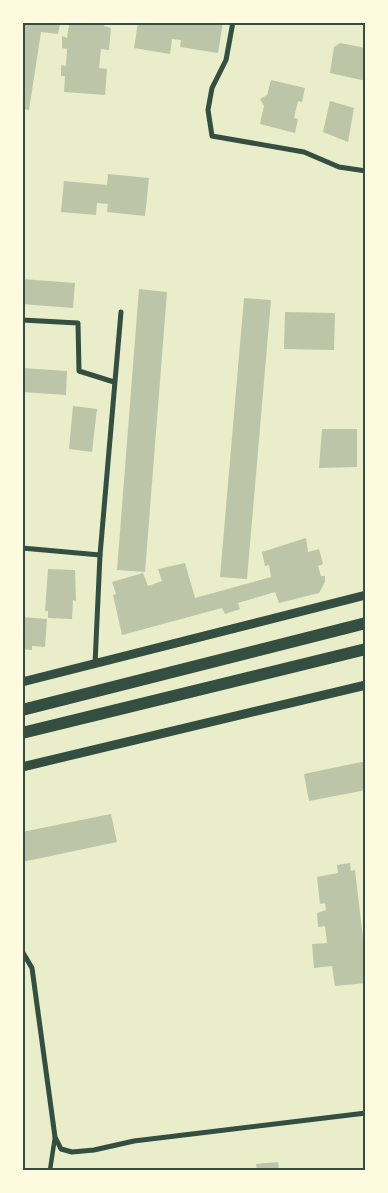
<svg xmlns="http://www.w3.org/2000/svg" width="388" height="1193" viewBox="0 0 388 1193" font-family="Rubik,sans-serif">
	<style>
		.building { fill: #bcc5a7 }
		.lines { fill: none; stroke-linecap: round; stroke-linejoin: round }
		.pedestrian { stroke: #344e41; stroke-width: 4.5 }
		.minor { stroke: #344e41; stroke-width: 5 }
		.tertiary { stroke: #344e41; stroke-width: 9 }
		.primary { stroke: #344e41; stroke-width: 12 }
		.neatline { fill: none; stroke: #344e41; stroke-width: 2 }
	</style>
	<rect width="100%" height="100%" fill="#e9edc9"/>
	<g class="building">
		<polygon points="22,22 60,24 58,34 41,32 29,110 22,109"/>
		<polygon points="74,22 104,22 104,26 111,28 109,50 101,49 99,68 107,69 105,95 64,92 65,76 61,76 61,65 66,66 67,49 62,48 62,36 67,38 69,25 73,25"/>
		<polygon points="138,22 223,22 218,53 180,47 181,40 172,39 170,54 134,48"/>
		<polygon points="340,43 366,48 366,81 330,73 334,47"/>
		<polygon points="271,80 305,88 302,102 298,101 294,118 298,119 295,133 260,124 264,106 260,99 267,95"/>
		<polygon points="330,101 354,108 348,142 323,132"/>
		<polygon points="108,174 149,178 145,216 107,212 108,204 97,203 96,215 61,212 64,181 107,185"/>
		<polygon points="22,279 75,283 73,308 22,304"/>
		<polygon points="139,289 167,292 145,572 117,570"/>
		<polygon points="244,298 271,300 247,579 220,577"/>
		<polygon points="285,312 335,313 334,350 284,349"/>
		<polygon points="22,368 67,371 66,395 22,392"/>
		<polygon points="73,406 97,409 92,452 69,449"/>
		<polygon points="322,429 357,429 357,467 319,468"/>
		<polygon points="306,538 308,552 319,549 323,564 318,566 321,576 325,576 325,582 319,593 279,603 275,592 238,603 240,609 225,614 222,608 122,635 113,595 116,594 112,582 143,573 148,586 162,581 158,569 185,563 195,598 271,577 269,565 265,566 262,552"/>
		<polygon points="48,569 75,570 76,601 73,600 72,619 48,618 48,611 45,611"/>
		<polygon points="22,617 47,619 45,647 32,646 32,650 22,649"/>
		<polygon points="366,761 366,790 309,801 304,774"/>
		<polygon points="111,814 117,842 22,862 22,832"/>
		<polygon points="350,863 351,871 355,870 366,964 366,983 335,986 332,966 314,968 312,944 327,943 325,926 318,927 317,913 326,910 325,903 320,904 317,877 338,873 337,865"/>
		<polygon points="278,1162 279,1170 257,1170 256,1164"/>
	</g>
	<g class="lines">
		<polyline class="pedestrian" points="50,1170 55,1137"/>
		<g class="minor">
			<polyline points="233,22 226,60 212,88 208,110 212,136 304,152 339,167 366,171"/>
			<polyline points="22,320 78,323 79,371 114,382"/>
			<polyline points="22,548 100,555"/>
			<polyline points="95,664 100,555 121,312"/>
			<polyline points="22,951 32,968 55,1137 61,1149 72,1152 94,1150 134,1141 366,1113"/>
		</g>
		<g class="tertiary">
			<polyline points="22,682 366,595"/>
			<polyline points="22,767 366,685"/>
		</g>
		<g class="primary">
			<polyline points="22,710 366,623"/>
			<polyline points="22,733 366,649"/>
		</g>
	</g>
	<rect width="388" height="1193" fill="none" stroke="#fefae0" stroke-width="48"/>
	<rect x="24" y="24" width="340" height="1145" class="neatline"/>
</svg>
